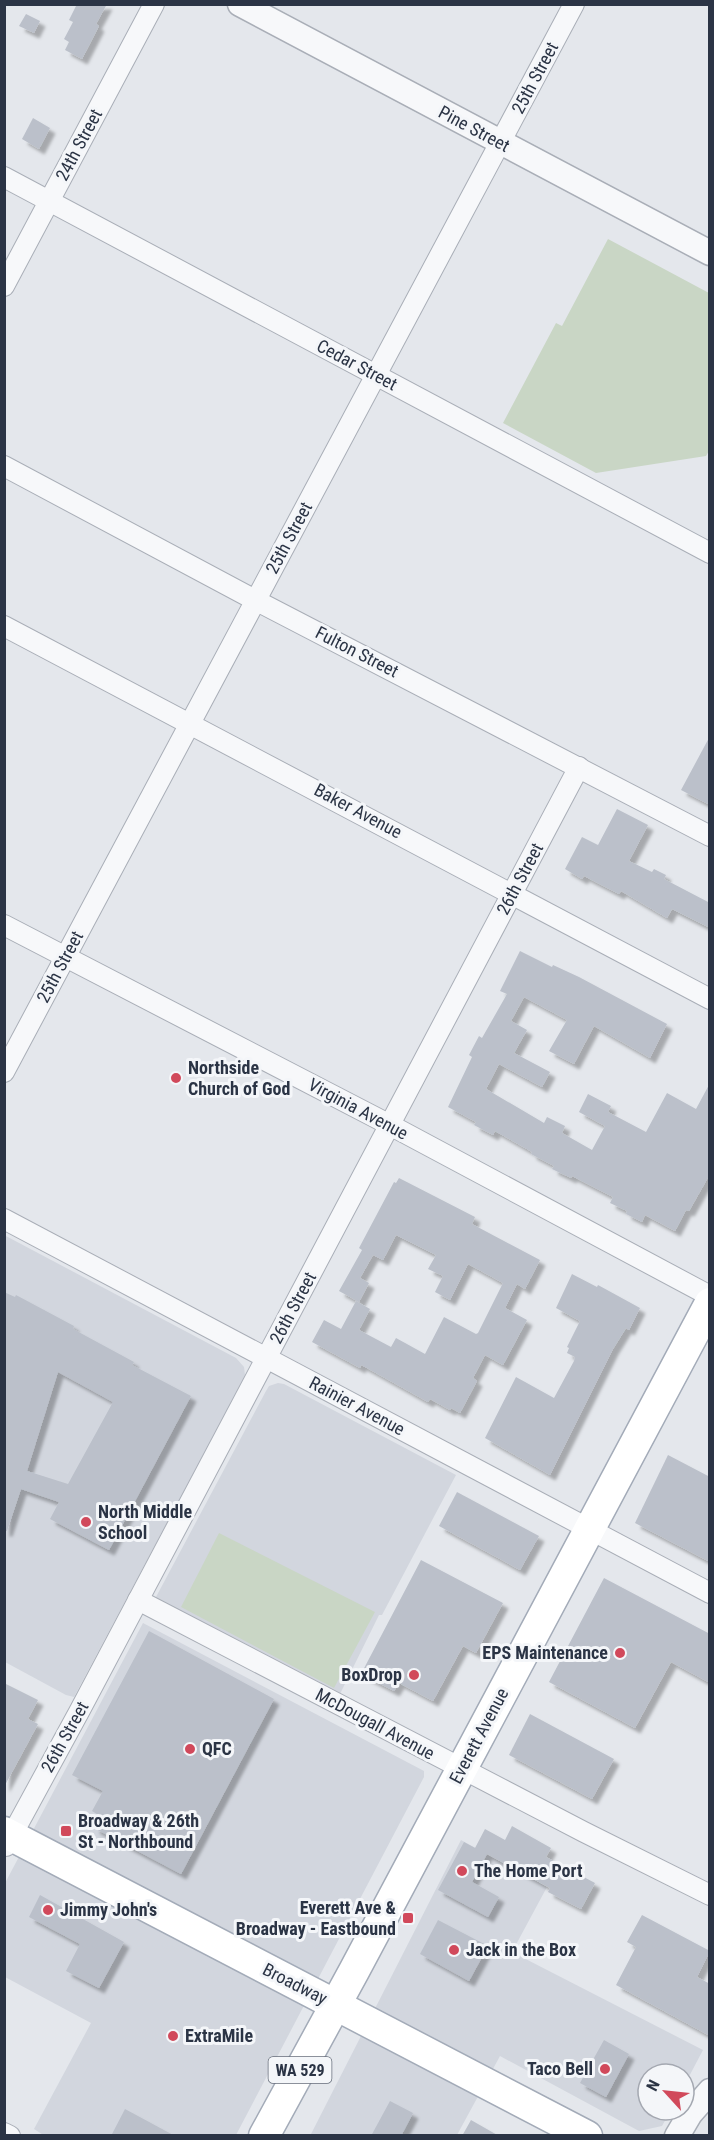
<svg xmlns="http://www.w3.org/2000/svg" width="714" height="2140" viewBox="0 0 714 2140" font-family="'Roboto Condensed',sans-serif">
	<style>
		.built { fill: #d2d6de }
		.green { fill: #c9d6c5 }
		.building { fill: #bbc0ca; fill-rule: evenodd; filter: url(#shadow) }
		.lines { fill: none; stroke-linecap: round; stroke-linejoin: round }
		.minor-casing { stroke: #a9aeb7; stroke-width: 22 }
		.tertiary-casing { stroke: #a9aeb7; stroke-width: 27 }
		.primary-casing { stroke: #a3abb8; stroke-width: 33 }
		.minor { stroke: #f7f8fa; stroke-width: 20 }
		.tertiary { stroke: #f7f8fa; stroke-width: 24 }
		.primary { stroke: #fff; stroke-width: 30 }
		.poi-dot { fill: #d1495b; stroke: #f4f6f9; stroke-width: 2 }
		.labels { text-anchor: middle; stroke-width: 6; stroke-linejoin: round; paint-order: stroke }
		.shield { fill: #f4f6f9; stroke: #676e7b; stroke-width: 1.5 }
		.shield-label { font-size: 16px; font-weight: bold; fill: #2b3445 }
		.street-label { font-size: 18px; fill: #2b3445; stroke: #f4f6f9 }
		.poi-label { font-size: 18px; font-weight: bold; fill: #2b3445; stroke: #f4f6f9; text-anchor: start }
	</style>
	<defs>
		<filter id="shadow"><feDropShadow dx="5.5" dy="5.5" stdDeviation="1.5" flood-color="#0004"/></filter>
	</defs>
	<rect width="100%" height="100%" fill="#e4e7ec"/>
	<g class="built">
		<polygon points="4,1235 236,1358 244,1367 245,1375 242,1382 74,1697 66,1695 5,1662"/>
		<polygon points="278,1383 284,1384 456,1475 382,1615 379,1615 339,1696 159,1602 156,1597 266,1391 269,1386"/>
		<polygon points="143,1623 424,1771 424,1777 236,2135 45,2136 34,2129 91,2023 5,1977 4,1885"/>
		<polygon points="461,1840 547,1887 512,1952 703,2050 684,2086 684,2074 648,2074 648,2110 671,2110 662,2126 639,2131 500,2056 457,2135 310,2136"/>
	</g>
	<g class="green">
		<polygon points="608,239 709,293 710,449 706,456 596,473 503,423 556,323 562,326"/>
		<polygon points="219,1533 375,1612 334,1688 181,1607"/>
	</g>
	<g class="building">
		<polygon points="77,4 107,4 96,24 99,26 82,59 65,50 69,42 64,39 73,22 69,20"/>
		<polygon points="26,14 40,21 34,33 19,26"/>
		<polygon points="33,118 50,128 39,149 22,139"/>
		<polygon points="710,736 710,805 681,790"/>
		<polygon points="617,809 648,825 629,861 652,872 654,869 666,875 664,879 710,903 710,928 672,909 667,918 621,891 619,894 584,876 582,879 565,869 582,837 598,845"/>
		<polygon points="520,951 552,967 553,965 579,977 667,1024 650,1058 594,1026 574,1064 549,1051 567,1020 524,997 511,1021 527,1030 514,1053 550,1072 542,1087 499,1064 486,1089 544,1123 547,1117 565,1126 562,1133 592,1150 605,1126 579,1112 588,1094 611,1106 608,1112 646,1132 667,1093 696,1109 710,1083 710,1174 689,1211 686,1210 675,1231 645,1215 642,1222 626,1214 627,1211 610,1203 613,1197 572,1176 571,1178 552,1169 554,1166 531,1154 532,1152 495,1131 493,1135 474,1125 476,1122 448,1107 472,1057 469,1055 479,1036 482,1038 507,994 500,991"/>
		<polygon points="399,1178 475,1217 472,1224 540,1260 525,1289 517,1284 505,1308 527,1320 503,1365 485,1355 473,1378 477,1381 460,1413 451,1408 450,1410 430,1399 428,1402 367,1368 361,1365 360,1368 312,1342 324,1320 341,1329 356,1301 370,1309 359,1330 391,1347 396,1338 425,1354 444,1317 476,1334 478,1333 503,1283 468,1264 450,1300 435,1292 443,1276 428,1269 436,1255 396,1235 383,1260 373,1255 360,1278 369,1283 359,1302 339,1291 362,1250 359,1248 394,1182 396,1183"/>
		<polygon points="572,1274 597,1287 598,1285 640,1308 629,1330 626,1328 613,1349 550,1475 485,1438 516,1377 554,1398 574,1361 575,1357 567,1353 569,1348 567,1347 580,1321 556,1308"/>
		<path d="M4,1292L15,1297L16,1295L74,1326L73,1329L134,1362L132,1365L191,1396L109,1550L50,1519L59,1502L21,1489L7,1531H4ZM58,1372L113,1402L68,1484L27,1471Z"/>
		<polygon points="668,1455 710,1477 710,1562 635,1523"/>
		<polygon points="457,1492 539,1536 520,1570 439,1526"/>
		<polygon points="421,1560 503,1603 476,1653 463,1646 433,1701 399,1683 394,1691 361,1674"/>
		<polygon points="604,1578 710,1634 710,1683 671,1662 635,1728 549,1682"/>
		<polygon points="149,1631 274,1699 181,1874 94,1828 100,1816 92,1811 103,1791 72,1775"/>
		<polygon points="4,1683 38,1700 28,1719 38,1724 4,1787"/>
		<polygon points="530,1714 614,1759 592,1799 509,1755"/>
		<polygon points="512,1826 551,1848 546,1857 595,1883 581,1909 548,1892 550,1888 487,1854 472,1882 499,1897 488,1917 438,1890 464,1842 475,1848 485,1829 505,1840"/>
		<polygon points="40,1895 124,1942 99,1988 66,1971 80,1944 29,1917"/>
		<polygon points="642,1915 710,1951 697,1977 710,1984 710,2036 616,1985 636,1947 627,1942"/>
		<polygon points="438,1920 488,1946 469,1981 420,1954"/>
		<polygon points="604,2040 629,2054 606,2097 580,2083"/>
		<polygon points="390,2101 413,2113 401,2136 371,2136"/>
		<polygon points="125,2109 175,2136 111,2136"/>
		<polygon points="471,2120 499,2136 462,2136"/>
	</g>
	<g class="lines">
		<g class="minor-casing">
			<g id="minor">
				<polyline points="4,177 710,553"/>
				<polyline points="4,286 154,4"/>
				<polyline points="4,466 255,600 710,836"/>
				<polyline points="4,626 710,999"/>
				<polyline points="4,925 390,1125 710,1296"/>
				<polyline points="4,1072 574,4"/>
				<polyline points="4,1219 710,1593"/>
				<polyline points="138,1600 584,1832 710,1895"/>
				<polyline points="6,1846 80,1710 579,767"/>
				<polyline points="4,2133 10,2136"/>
			</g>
		</g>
		<g class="tertiary-casing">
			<g id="tertiary">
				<polyline points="240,4 710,253"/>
				<polyline points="677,2136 690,2114 710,2091"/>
			</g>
		</g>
		<g class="primary-casing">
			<g id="primary">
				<polyline points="4,1832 587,2136"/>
				<polyline points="264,2136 354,1971 710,1303"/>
			</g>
		</g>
		<use href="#minor" class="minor"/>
		<use href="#tertiary" class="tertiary"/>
		<use href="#primary" class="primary"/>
	</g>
	<g class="poi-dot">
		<circle cx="176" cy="1078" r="6"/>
		<circle cx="86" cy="1522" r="6"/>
		<circle cx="620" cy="1653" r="6"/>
		<circle cx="414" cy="1675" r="6"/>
		<circle cx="190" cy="1749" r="6"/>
		<rect x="60" y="1825" width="12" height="12" rx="3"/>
		<circle cx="462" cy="1871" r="6"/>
		<circle cx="48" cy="1910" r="6"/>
		<rect x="402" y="1912" width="12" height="12" rx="3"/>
		<circle cx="454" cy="1950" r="6"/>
		<circle cx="173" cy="2036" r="6"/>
		<circle cx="605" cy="2069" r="6"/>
	</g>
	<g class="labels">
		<rect class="shield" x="268.5" y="2057" width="63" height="26" rx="4.5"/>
		<g class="shield-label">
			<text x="300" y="2076">WA 529</text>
		</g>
		<g class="street-label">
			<text transform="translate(535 78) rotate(-62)" y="6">25th Street</text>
			<text transform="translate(474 129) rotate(28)" y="6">Pine Street</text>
			<text transform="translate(79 145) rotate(-62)" y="6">24th Street</text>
			<text transform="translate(357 365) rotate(28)" y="6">Cedar Street</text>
			<text transform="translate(289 538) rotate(-62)" y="6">25th Street</text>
			<text transform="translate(357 652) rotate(27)" y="6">Fulton Street</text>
			<text transform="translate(358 811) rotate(28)" y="6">Baker Avenue</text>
			<text transform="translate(520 879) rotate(-62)" y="6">26th Street</text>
			<text transform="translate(60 967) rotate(-62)" y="6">25th Street</text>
			<text transform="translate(358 1109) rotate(28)" y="6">Virginia Avenue</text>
			<text transform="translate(293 1308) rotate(-62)" y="6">26th Street</text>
			<text transform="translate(357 1406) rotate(28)" y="6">Rainier Avenue</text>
			<text transform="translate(375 1724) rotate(28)" y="6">McDougall Avenue</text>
			<text transform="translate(479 1736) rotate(-62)" y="6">Everett Avenue</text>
			<text transform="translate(65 1737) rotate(-61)" y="6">26th Street</text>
			<text transform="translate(295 1984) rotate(27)" y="6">Broadway</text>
		</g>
		<g class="poi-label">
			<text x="188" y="1074">Northside<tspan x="188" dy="21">Church of God</tspan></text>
			<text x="98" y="1518">North Middle<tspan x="98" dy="21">School</tspan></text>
			<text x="608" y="1659" text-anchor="end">EPS Maintenance</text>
			<text x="402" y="1681" text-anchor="end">BoxDrop</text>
			<text x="202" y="1755">QFC</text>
			<text x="78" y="1827">Broadway &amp; 26th<tspan x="78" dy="21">St - Northbound</tspan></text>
			<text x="474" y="1877">The Home Port</text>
			<text x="396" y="1914" text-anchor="end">Everett Ave &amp;<tspan x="396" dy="21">Broadway - Eastbound</tspan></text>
			<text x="60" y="1916">Jimmy John's</text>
			<text x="466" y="1956">Jack in the Box</text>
			<text x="185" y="2042">ExtraMile</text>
			<text x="593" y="2075" text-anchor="end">Taco Bell</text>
		</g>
	</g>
	<rect width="714" height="2140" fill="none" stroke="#2b3445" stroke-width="12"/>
	<g transform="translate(666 2092) rotate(297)"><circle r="28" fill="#f4f6f9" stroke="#a4a8b1" stroke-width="1.5"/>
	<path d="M0-4.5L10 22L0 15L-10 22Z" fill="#d1495b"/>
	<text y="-9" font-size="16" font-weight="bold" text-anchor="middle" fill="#2b3445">N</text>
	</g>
</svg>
